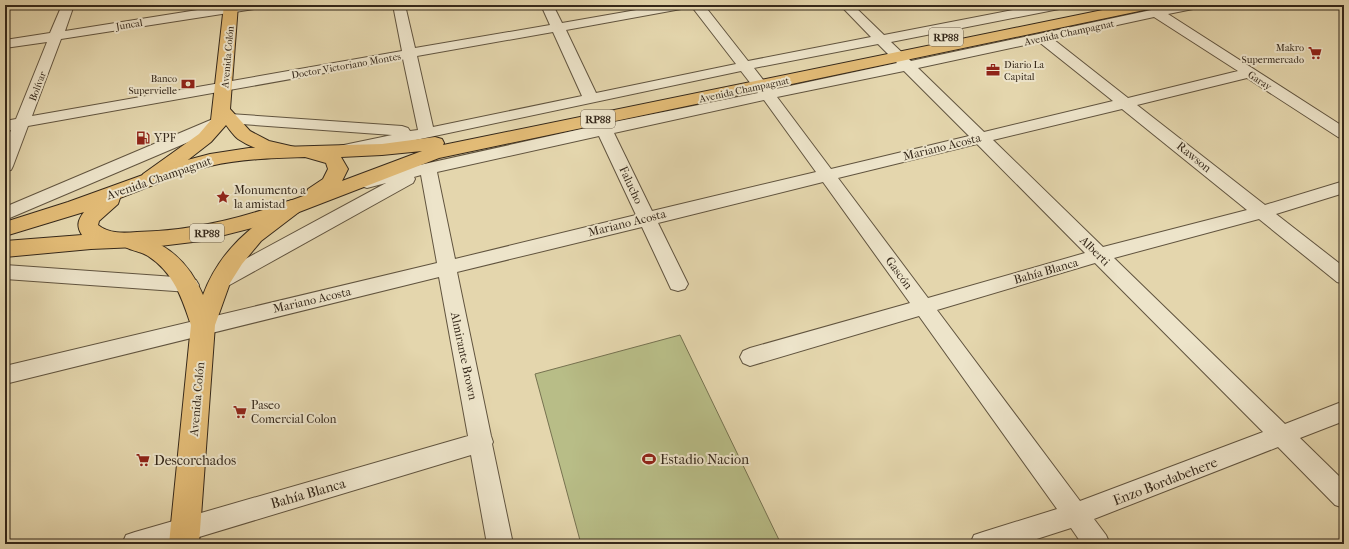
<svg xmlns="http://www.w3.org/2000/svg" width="1349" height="549" viewBox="0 0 1349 549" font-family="'IM FELL French Canon',serif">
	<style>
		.green { fill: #b8bd87; stroke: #767250 }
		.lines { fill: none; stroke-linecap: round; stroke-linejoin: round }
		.minor-casing { stroke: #61543f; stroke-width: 2 }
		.major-casing { stroke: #35281a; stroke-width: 2 }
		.highway-casing { stroke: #35281a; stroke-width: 2 }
		.minor { fill: #ede4ca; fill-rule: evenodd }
		.major { fill: #e2bb76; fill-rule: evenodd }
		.highway { fill: #e2bb76; fill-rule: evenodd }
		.labels { text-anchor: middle; stroke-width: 4; stroke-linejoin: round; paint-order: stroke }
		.far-street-label { font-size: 10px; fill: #35281a; stroke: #ede4ca }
		.far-poi-label { font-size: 10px; fill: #35281a; stroke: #ede4ca; text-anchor: end }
		.shield { fill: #ede4ca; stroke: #6c604f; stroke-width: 1 }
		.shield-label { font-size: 11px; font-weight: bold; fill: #35281a }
		.poi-label { font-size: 12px; fill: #35281a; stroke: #ede4ca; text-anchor: start }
		.street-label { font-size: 12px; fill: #35281a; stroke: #ede4ca }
		.near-poi-label { font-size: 14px; fill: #35281a; stroke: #ede4ca; text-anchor: start }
		.near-street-label { font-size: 14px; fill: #35281a; stroke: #ede4ca }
	</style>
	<rect width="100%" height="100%" fill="#e4d6ad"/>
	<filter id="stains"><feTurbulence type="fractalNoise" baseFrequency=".005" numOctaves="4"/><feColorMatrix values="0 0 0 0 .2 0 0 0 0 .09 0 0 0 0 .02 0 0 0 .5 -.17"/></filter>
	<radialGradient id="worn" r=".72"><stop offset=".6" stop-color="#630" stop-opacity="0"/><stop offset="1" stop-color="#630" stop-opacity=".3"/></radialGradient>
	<polygon class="green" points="680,335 781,544 581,544 535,374"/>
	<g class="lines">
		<g class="minor-casing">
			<g id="minor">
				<path d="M62,5H74L65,31L229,5H260L259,8L254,9L61,39L32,116L402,51L393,5H405L415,48L550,25L541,5H553L562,23L665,5H704L748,61L871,37L840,5H853L884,35L1039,5H1065L1064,8L1059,9L891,42L911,61L1175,5H1199L1198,8L1168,14L1344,127V139L1338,137L1247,78L1137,105L1265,205L1344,181V193L1276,214L1344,267V284L1337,282L1259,219L1114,258L1285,424L1344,401V421L1300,438L1344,481V508L1335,505L1278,447L1094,519L1106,535L1110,544H1082L1071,528L1021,544H970L974,535L983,532L1057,509L919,316L750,366L743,363L740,357L743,351L750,348L910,303L823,182L658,223L688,284L685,289L678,291L671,289L642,227L457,272L491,436L493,442L492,444L513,544H487L471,455L176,544H122L126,535L135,532L468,436L439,277L5,384V366L437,263L421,175L414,177L415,179L413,183L226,287L219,289L212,287L209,282L212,277L386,183L367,188L361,186L359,182L361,178L604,124L758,93L741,71L345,155L339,154L337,150L339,146L392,135L227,123L205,135L5,220V207L220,116L224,117L230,114L402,126L408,128L410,131L418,130L403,59L28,126L13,166L11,170L5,171V145L11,130L5,131V121L16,119L47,42L5,48V40L50,33ZM692,7L736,64L596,93L566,30ZM1154,17L1238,71L1128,98L1053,39ZM553,32L582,96L433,127L417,56ZM1039,42L1113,101L984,132L918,68ZM878,44L897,63L771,90L754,68ZM904,71L969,136L831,169L777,97ZM764,100L816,172L652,211L614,133ZM1122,109L1247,210L1103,247L993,140ZM599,136L636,215L455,259L437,172ZM977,144L1085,253L928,298L838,178ZM1095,263L1263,432L1080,501L937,310Z"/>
				<polygon points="5,265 189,278 196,280 199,285 196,290 189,292 5,279"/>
			</g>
		</g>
		<g class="major-casing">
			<g id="major">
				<path d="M224,5H238L230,109L250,131L269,141L295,147L297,151L295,155C280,159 251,148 238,139C234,136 230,130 226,125L211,142L157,184L150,185L143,184L140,179L143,174L199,134L211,120Z"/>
				<path d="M292,200L299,202L302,207L299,212L261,241L242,264L230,283L215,325L199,544H169L191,325C182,298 174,273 148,256C139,250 125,251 119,241L123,236C131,233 136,235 144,238C173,247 191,267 203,295C220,250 248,230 285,202Z"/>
			</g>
		</g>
		<g class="highway-casing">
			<path id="highway" d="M1127,5H1156L1154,8L1149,9L439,158L268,224L201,241L160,246L91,249L5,257V241L82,235C76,226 78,220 84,212L5,236V222L68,202L176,163L210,154L249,148L382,144L435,137L442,139L444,143L443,145ZM422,151L342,181L348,169L341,157L382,155ZM305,157L326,163L328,169L323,179L308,189L306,195C250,216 196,231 137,232C124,233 109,234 98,225L99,221L118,204L120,198C150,187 179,173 210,166C241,159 273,158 305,157Z"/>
		</g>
		<use href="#minor" class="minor"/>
		<use href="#major" class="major"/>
		<use href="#highway" class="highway"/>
	</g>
	<defs>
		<g id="supermarket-bare" transform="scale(1.08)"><path d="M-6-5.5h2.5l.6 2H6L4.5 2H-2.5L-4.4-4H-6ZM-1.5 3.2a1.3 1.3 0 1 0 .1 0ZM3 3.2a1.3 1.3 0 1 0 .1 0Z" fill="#8f2418" stroke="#ede4ca" stroke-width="2.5" paint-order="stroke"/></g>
		<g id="office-bare" transform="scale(1.08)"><path d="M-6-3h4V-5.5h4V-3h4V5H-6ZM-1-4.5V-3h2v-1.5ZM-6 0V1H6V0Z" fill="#8f2418" stroke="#ede4ca" stroke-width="2.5" paint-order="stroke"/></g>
		<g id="bank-bare" transform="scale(1.08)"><path d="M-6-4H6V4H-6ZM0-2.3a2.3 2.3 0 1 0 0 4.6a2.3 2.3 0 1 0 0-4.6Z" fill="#8f2418" stroke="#ede4ca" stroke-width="2.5" paint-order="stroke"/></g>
		<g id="fuel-bare" transform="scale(1.08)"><path d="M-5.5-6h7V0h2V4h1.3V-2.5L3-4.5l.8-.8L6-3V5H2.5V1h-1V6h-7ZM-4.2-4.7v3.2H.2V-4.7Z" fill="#8f2418" stroke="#ede4ca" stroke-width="2.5" paint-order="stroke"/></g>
		<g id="sight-bare" transform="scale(1.08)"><path d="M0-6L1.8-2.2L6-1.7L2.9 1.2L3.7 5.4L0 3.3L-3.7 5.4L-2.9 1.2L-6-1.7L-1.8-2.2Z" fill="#8f2418" stroke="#ede4ca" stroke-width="2.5" paint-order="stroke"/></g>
		<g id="stadium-bare" transform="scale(1.08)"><path d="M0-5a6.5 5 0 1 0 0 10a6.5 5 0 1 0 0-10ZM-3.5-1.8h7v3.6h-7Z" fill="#8f2418" stroke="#ede4ca" stroke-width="2.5" paint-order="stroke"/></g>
	</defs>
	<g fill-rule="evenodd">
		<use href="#supermarket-bare" x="1315" y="53"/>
		<use href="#office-bare" x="993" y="70"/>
		<use href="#bank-bare" x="188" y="84"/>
		<use href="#fuel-bare" x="143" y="138"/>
		<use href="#sight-bare" x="223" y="197"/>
		<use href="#supermarket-bare" x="240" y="412"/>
		<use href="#stadium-bare" x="649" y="459"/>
		<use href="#supermarket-bare" x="143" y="460"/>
	</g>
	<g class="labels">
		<g class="far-street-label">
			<text transform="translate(129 24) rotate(-9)" y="4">Juncal</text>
			<text transform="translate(1069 32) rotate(-12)" y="4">Avenida Champagnat</text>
			<text transform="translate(227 57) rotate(-85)" y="4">Avenida Colón</text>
			<text transform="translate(346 65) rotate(-10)" y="4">Doctor Victoriano Montes</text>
			<text transform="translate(1260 80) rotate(33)" y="4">Garay</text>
			<text transform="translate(37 86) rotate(-69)" y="4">Bolívar</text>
			<text transform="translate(744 89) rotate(-12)" y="4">Avenida Champagnat</text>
		</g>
		<g class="far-poi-label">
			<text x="1304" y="51">Makro<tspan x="1304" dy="12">Supermercado</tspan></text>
			<text x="1004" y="68" text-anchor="start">Diario La<tspan x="1004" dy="12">Capital</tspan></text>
			<text x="177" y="82">Banco<tspan x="177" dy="12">Supervielle</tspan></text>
		</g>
		<g class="shield">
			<rect x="929" y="28" width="34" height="18" rx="3"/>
			<rect x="581" y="110" width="34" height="18" rx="3"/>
			<rect x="190" y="224" width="34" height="18" rx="3"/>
		</g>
		<g class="shield-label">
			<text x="946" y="41">RP88</text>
			<text x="598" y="123">RP88</text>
			<text x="207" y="237">RP88</text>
		</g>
		<g class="poi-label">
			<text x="154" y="142">YPF</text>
			<text x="234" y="194">Monumento a<tspan x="234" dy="14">la amistad</tspan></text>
			<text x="251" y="409">Paseo<tspan x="251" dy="14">Comercial Colon</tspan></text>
		</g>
		<g class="street-label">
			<text transform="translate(942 147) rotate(-14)" y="4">Mariano Acosta</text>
			<text transform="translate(1194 157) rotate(39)" y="4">Rawson</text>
			<text transform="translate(159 178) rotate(-19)" y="4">Avenida Champagnat</text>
			<text transform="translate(631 185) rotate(65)" y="4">Falucho</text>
			<text transform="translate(627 223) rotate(-14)" y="4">Mariano Acosta</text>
			<text transform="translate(1095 251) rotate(45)" y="4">Alberti</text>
			<text transform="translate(1046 271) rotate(-16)" y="4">Bahía Blanca</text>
			<text transform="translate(899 273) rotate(54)" y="4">Gascón</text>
			<text transform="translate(312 300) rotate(-13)" y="4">Mariano Acosta</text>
			<text transform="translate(464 356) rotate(78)" y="4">Almirante Brown</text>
			<text transform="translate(197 399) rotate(-85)" y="4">Avenida Colón</text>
		</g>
		<g class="near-poi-label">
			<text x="660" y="464">Estadio Nacion</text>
			<text x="154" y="465">Descorchados</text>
		</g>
		<g class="near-street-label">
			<text transform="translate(1165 481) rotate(-21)" y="5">Enzo Bordabehere</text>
			<text transform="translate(308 493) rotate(-16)" y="5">Bahía Blanca</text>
		</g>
	</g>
	<rect width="1349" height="549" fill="none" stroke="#e4d6ad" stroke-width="20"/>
	<rect x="6" y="6" width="1337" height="537" fill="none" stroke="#35281a" stroke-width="2"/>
	<rect x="10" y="10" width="1329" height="529" fill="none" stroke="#35281a"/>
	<rect width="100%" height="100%" filter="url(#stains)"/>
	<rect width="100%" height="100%" fill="url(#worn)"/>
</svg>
